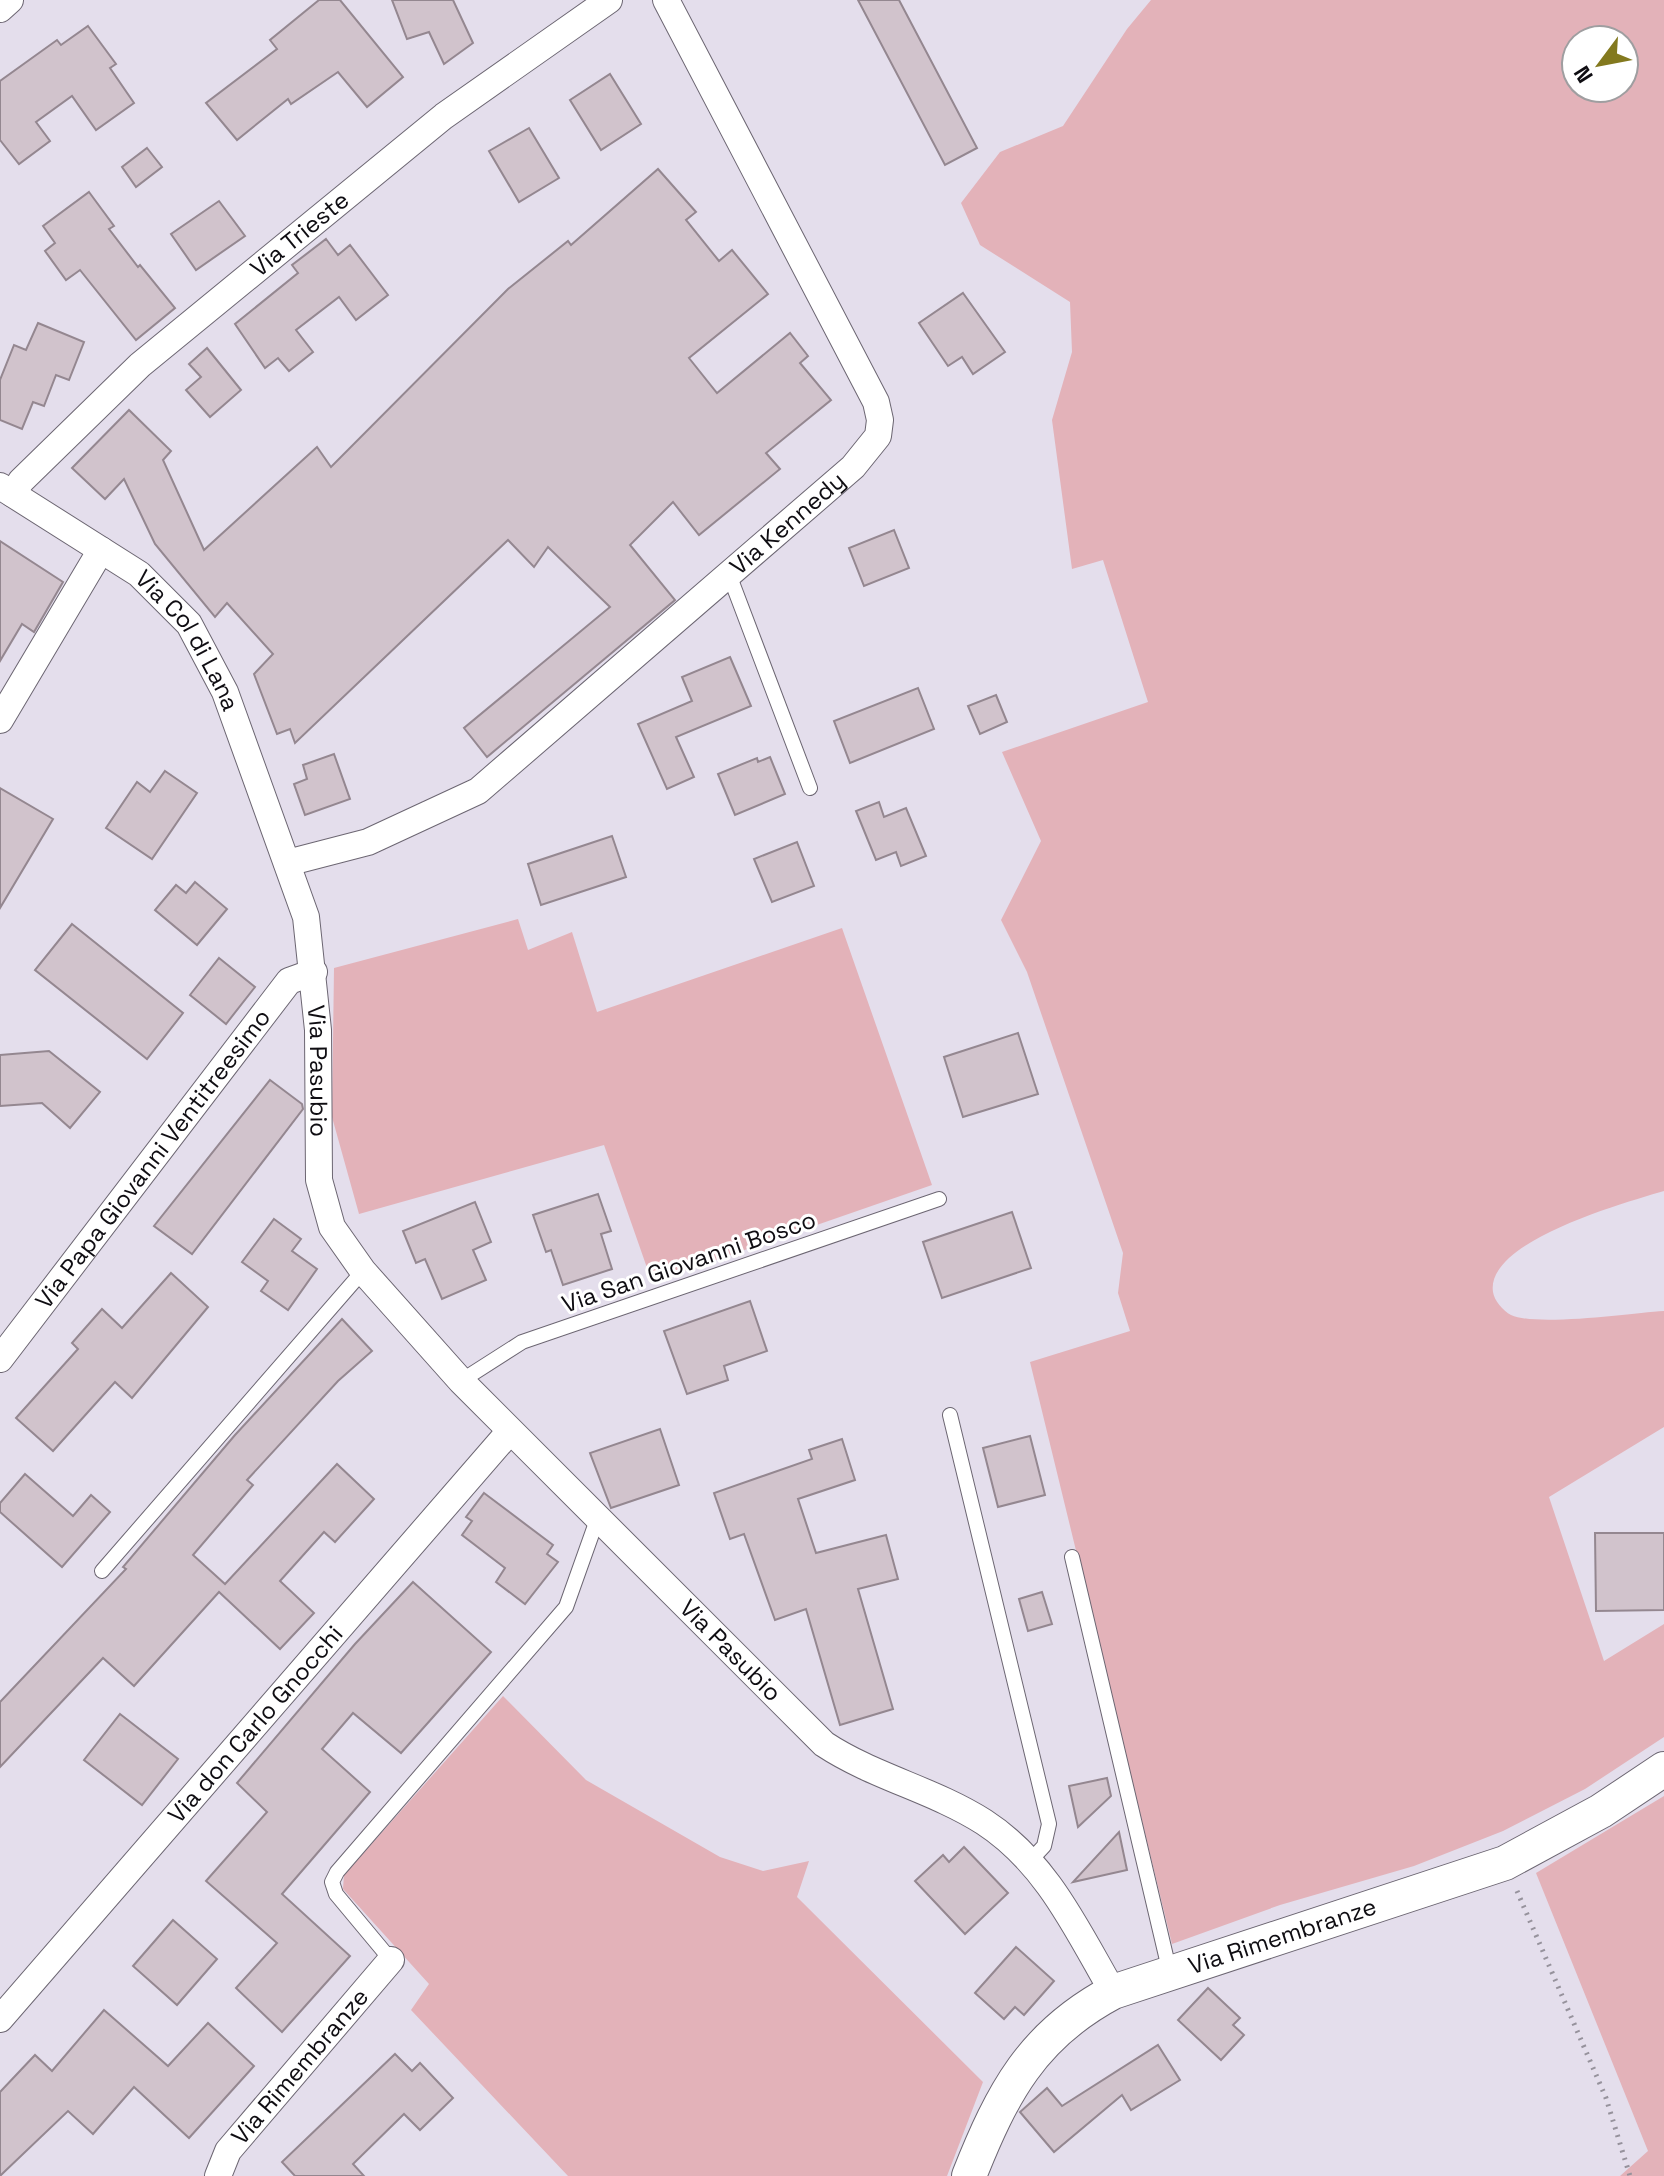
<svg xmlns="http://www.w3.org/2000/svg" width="1664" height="2176" viewBox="0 0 1664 2176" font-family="'Space Grotesk',sans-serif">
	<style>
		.green { fill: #e3b2b9; fill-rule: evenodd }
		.building { fill: #d1c3cc; stroke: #948790; stroke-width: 2 }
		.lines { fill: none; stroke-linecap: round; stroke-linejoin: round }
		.service-casing { stroke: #6c6672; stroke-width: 16 }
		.minor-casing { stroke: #6c6672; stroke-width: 28 }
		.tertiary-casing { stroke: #6c6672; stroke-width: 36 }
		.path { stroke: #96929c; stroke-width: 5; stroke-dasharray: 2 6; stroke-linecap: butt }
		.service { stroke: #fff; stroke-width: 14 }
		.minor { stroke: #fff; stroke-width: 26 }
		.tertiary { stroke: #fff; stroke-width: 34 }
		.labels { text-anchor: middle; stroke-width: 6; stroke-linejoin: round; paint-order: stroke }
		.street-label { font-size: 24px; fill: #0f0d12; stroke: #fff }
	</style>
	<rect width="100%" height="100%" fill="#e4deec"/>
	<g class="green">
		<path d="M1151,0H1664V1191C1627,1202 1485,1241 1493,1292C1494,1300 1503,1311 1511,1315C1538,1327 1630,1313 1664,1311V1427L1549,1497L1604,1661L1664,1624V1737L1585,1789L1503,1831L1414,1866L1280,1905L1172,1944L1030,1362L1130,1331L1118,1293L1123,1253L1027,972L1001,920L1041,841L1002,752L1148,702L1103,560L1072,569L1052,420L1072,352L1070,302L980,245L961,203L1000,152L1063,126L1127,29ZM1576,40H1624V88H1576Z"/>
		<polygon points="518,919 528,950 572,932 597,1012 842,928 932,1185 652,1282 604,1145 359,1214 332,1117 334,968"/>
		<polygon points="503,1696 586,1780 720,1857 763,1871 809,1861 797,1897 983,2082 947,2176 568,2176 411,2010 429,1984 343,1889 344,1875"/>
		<polygon points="1664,1796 1664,2176 1620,2176 1648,2151 1536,1873"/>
	</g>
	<g class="building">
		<polygon points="319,0 340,0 403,77 367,107 338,72 291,104 288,99 237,140 206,103 277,49 270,40"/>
		<polygon points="392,0 453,0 473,43 444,64 429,32 407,39"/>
		<polygon points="858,0 899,0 977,148 945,165"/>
		<polygon points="88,26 116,64 110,68 134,103 96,130 72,96 36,122 50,141 19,164 0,140 0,81 57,40 61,45"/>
		<polygon points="610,74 641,124 601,150 570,100"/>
		<polygon points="529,128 559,178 519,202 489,151"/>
		<polygon points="147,148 162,167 136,187 122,167"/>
		<polygon points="658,169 696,212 686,220 719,261 732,250 768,294 689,358 717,393 790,333 808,356 800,363 831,400 766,453 780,469 699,535 673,502 630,545 675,600 487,757 464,728 610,607 548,547 534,567 508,540 295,743 290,729 277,734 254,674 273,654 227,603 215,617 155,544 124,479 105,499 72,468 129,410 171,451 163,460 204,550 317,447 331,467 508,289 568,241 571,245"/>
		<polygon points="89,192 114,226 109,229 138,267 140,265 175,308 136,340 80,270 66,280 45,251 55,243 43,226"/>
		<polygon points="219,201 245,236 196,270 171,234"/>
		<polygon points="326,239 338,255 350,245 388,295 356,320 339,297 296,330 313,352 289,371 278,358 265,368 235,324 298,273 292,265"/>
		<polygon points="963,293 1005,352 973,374 962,357 948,366 919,323"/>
		<polygon points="38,323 84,342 69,380 56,375 44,406 33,402 22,429 0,420 0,380 14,345 26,350"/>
		<polygon points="207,348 241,390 210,417 186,390 201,377 189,364"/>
		<polygon points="894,530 909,568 864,586 849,548"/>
		<polygon points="0,541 63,582 34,632 22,624 0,661"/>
		<polygon points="730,657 751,706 676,737 694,777 667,789 638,724 692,701 682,677"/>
		<polygon points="918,688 934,729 850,763 834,721"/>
		<polygon points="996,695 1007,722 980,734 968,706"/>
		<polygon points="334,754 350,799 305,815 294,784 307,779 303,765"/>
		<polygon points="770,757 785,794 735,815 718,774 757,758 758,762"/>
		<polygon points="165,771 197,793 152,859 106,828 137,782 150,792"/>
		<polygon points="0,788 53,819 0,908"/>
		<polygon points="879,802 884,817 906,808 926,856 901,866 896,852 876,860 856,811"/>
		<polygon points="612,836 626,877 541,905 528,864"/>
		<polygon points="797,842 814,886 772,902 754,859"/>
		<polygon points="195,882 227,909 197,945 155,910 176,885 186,893"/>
		<polygon points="72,924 183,1013 147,1059 35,970"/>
		<polygon points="219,958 255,987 226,1024 190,995"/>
		<polygon points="1018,1033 1038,1094 963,1117 944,1057"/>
		<polygon points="49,1051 100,1092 70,1128 42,1103 0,1106 0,1055"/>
		<polygon points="270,1080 302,1104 303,1109 192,1254 154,1226"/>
		<polygon points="598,1194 611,1231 601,1234 612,1269 563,1285 551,1250 546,1252 533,1215"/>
		<polygon points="475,1202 491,1242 473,1250 486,1280 442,1299 425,1259 416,1263 403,1231"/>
		<polygon points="1012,1212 1031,1268 942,1298 923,1242"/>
		<polygon points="274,1219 301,1239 292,1251 317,1269 288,1310 261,1291 268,1281 242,1262"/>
		<polygon points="171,1273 208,1307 132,1398 115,1382 53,1451 16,1418 78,1349 72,1343 102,1309 122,1328"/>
		<polygon points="750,1301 767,1351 724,1366 728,1380 687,1394 664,1331"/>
		<polygon points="342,1319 372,1351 338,1381 247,1480 253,1485 193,1555 225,1584 337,1464 374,1499 335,1542 324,1532 280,1581 314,1613 280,1649 219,1592 134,1686 103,1658 0,1767 0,1702 126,1569 123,1567 235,1435"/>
		<polygon points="660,1429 679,1485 611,1508 590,1453"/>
		<polygon points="1030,1436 1045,1495 998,1507 983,1448"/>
		<polygon points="842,1439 855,1480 798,1499 816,1553 886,1535 898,1579 858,1589 893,1709 840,1725 806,1609 775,1620 744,1534 730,1539 714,1493 812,1459 809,1450"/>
		<polygon points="25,1474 73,1516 91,1495 110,1512 62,1567 0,1512 0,1503"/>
		<polygon points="484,1493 553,1545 547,1554 558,1562 525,1604 496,1582 505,1568 462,1535 472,1521 466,1517"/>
		<polygon points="1595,1533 1664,1533 1664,1610 1596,1611"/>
		<polygon points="413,1582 491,1652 401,1753 353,1713 322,1749 370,1792 282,1894 350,1956 282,2032 236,1988 277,1943 206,1881 267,1812 237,1783 355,1644"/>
		<polygon points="1042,1592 1052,1624 1028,1631 1019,1599"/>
		<polygon points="120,1714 178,1759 142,1805 84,1760"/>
		<polygon points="1107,1778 1111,1796 1078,1827 1069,1786"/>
		<polygon points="1119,1832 1127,1870 1073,1882"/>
		<polygon points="964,1847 1008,1893 965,1934 915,1881 943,1855 949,1862"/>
		<polygon points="173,1920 217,1959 177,2005 133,1966"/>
		<polygon points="1016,1947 1054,1981 1024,2015 1015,2007 1004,2019 975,1993"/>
		<polygon points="1208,1988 1240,2018 1233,2025 1244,2035 1221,2060 1178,2020"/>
		<polygon points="104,2010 168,2066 208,2023 254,2066 189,2138 134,2087 93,2134 68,2111 0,2176 0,2092 35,2055 52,2071"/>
		<polygon points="1158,2045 1180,2080 1131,2110 1122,2095 1054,2152 1020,2112 1047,2088 1062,2106"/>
		<polygon points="395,2054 412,2071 420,2063 453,2098 420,2130 404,2114 353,2164 364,2176 295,2176 282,2162"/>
	</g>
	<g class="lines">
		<g class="service-casing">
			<g id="service">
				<polyline points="730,577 810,788"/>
				<polyline points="461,1381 522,1342 939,1199"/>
				<polyline points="950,1415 1049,1824 1044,1846 1030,1861"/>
				<polyline points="1072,1557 1170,1973"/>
				<polyline points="102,1571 363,1271"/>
				<polyline points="391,1960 336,1894 332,1882 337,1872 566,1607 598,1517"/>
			</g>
		</g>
		<g class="minor-casing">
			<g id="minor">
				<polyline points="0,9 10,0"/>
				<path id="s1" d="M0,486L139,574L189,624L225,692L306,917L318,1030L319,1180L332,1227L363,1271L461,1381L824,1744C874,1777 934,1790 984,1822C1047,1863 1077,1930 1113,1992"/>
				<path id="s2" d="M13,494L21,481L140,365L444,116L609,0"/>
				<polyline points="0,720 101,550"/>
				<path id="s3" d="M287,863L368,842L478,791L853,467L878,436L880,420L876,402L666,0"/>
				<path id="s4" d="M0,1359L289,981L314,972"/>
				<path id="s5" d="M0,2019L510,1431"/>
				<path id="s6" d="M218,2176L228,2151L391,1960"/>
			</g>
		</g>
		<g class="tertiary-casing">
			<g id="tertiary">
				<path id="s7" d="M969,2176C1002,2093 1032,2035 1113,1992L1505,1863L1601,1811L1664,1769"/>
			</g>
		</g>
		<polyline class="path" points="1517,1891 1606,2098 1630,2176"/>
		<use href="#service" class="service"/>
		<use href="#minor" class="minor"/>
		<use href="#tertiary" class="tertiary"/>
	</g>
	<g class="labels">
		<g class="street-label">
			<text dy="8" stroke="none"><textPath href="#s2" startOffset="388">Via Trieste</textPath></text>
			<text dy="8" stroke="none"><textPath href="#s3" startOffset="614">Via Kennedy</textPath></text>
			<text dy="8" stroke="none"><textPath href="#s1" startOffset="248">Via Col di Lana</textPath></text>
			<text dy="8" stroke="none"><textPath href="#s1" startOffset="706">Via Pasubio</textPath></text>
			<text dy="8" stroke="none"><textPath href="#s4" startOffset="252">Via Papa Giovanni Ventitreesimo</textPath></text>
			<text transform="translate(689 1262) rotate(-19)" y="8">Via San Giovanni Bosco</text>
			<text dy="8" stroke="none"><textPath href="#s1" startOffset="1446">Via Pasubio</textPath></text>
			<text dy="8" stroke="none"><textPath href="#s5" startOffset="390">Via don Carlo Gnocchi</textPath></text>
			<text dy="8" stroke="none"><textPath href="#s7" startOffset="418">Via Rimembranze</textPath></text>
			<text dy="8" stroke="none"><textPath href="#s6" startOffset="138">Via Rimembranze</textPath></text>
		</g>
	</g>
	<g transform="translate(1600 64) rotate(238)"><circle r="38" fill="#ffffff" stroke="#9f9ea0" stroke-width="2"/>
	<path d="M0-6L14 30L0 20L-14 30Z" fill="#83791e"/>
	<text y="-12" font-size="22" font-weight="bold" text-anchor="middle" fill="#0f0d12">N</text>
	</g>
</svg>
